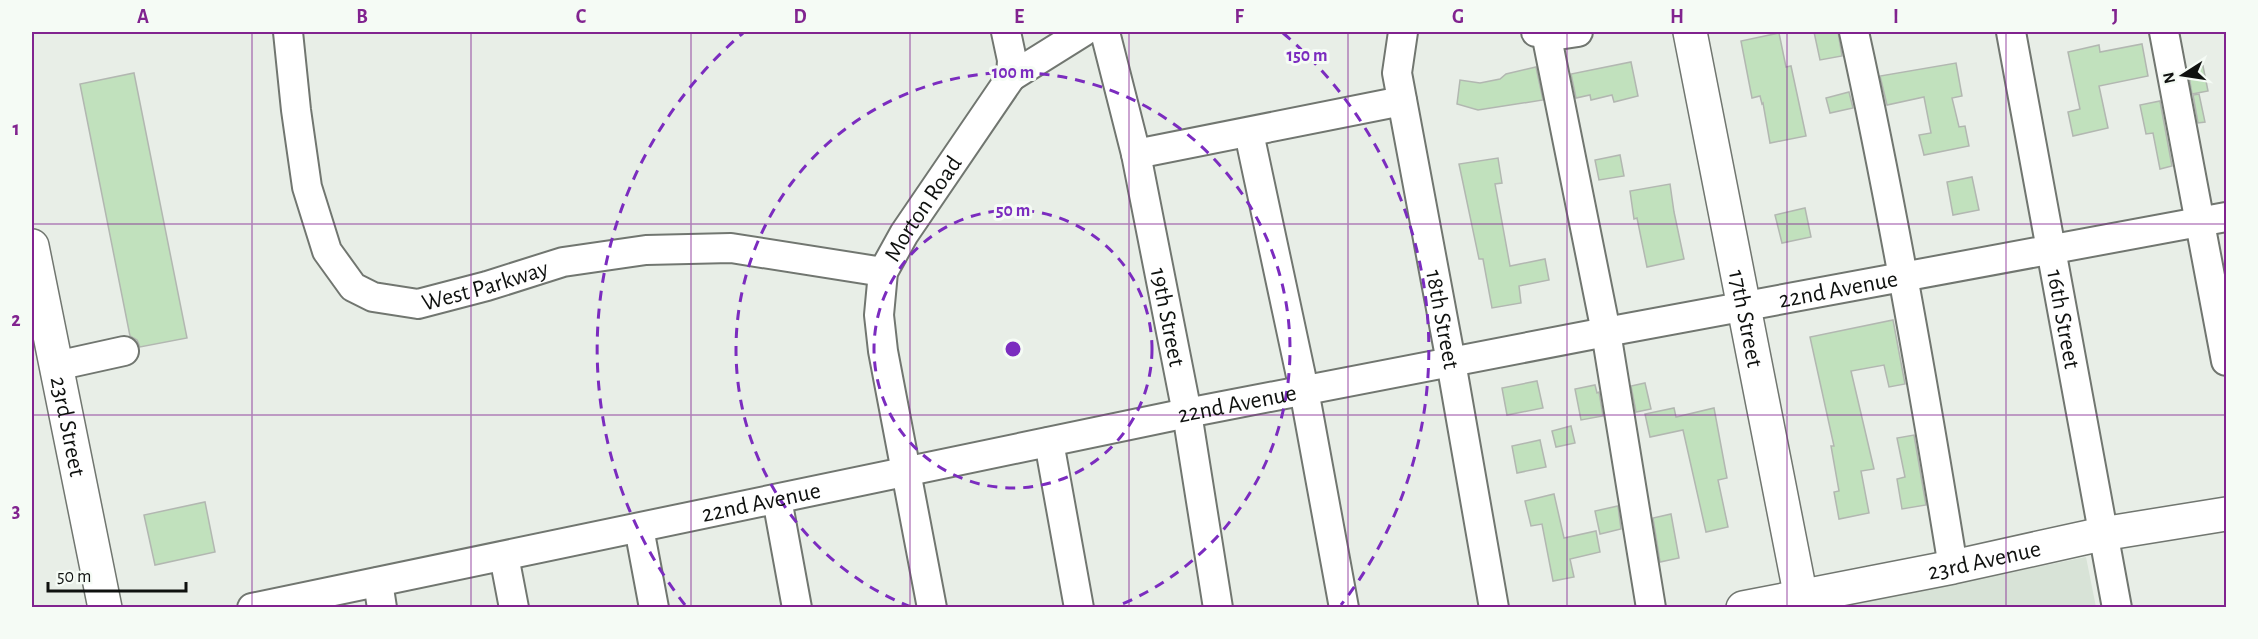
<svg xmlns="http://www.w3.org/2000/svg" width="2258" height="639" viewBox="0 0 2258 639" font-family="'Alegreya Sans',sans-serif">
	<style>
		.built { fill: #d8e3d7 }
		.building { fill: #c1e1bd; stroke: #b2b7b1; stroke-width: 1.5 }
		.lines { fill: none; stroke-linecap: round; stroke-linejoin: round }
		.minor-casing { stroke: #717670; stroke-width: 32 }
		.major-casing { stroke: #717670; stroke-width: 36 }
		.highway-casing { stroke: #717670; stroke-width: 36 }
		.minor { stroke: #fff; stroke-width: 28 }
		.major { stroke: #fff; stroke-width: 33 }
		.highway { stroke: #fff; stroke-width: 33 }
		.grid { fill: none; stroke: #81238f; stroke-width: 1.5; stroke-opacity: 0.55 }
		.ring { fill: none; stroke: #7b2cbf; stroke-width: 3; stroke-dasharray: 10 8 }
		.labels { text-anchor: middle; stroke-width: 6; stroke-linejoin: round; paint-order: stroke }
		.street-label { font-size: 24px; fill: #0f110f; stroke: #f5fbf5 }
		.centre { fill: #7b2cbf; stroke: #f5fbf5; stroke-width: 3 }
		.ring-label { font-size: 18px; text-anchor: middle; font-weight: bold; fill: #7b2cbf; stroke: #f5fbf5; stroke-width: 6; stroke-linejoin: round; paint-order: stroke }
		.neatline { fill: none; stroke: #81238f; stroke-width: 2 }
		.grid-label { font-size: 20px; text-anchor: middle; font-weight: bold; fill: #81238f }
	</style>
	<rect width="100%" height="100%" fill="#e8eee7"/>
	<polygon class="built" points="2086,557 2096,607 1839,607"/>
	<g class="building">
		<polygon points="1814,32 1838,32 1842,56 1820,60"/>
		<polygon points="1779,33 1786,67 1791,66 1806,136 1770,143 1763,103 1762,104 1760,96 1752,98 1741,41"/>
		<polygon points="2142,44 2148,76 2099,86 2108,128 2073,136 2068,112 2080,109 2068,52 2099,45 2100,52"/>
		<polygon points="1631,62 1638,96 1614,102 1612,95 1591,100 1590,95 1576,98 1571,74"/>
		<polygon points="1956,63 1962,96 1952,98 1959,127 1965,126 1969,146 1924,155 1919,135 1931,133 1924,97 1887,105 1880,76"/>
		<polygon points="2203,66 2208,91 2192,94 2188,69"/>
		<polygon points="1536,67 1543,100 1478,110 1457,104 1460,80 1480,83 1500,79 1506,74"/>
		<polygon points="134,73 187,338 140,347 137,340 130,336 80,84"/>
		<polygon points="1849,92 1853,108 1830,113 1826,98"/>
		<polygon points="2199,94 2205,122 2198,123 2193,95"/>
		<polygon points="2160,101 2172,166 2160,169 2153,133 2146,134 2140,105"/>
		<polygon points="1620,155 1624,176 1599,180 1595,160"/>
		<polygon points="1498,158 1502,183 1495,184 1510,266 1545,259 1549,280 1519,286 1521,303 1492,308 1483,259 1479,259 1459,164"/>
		<polygon points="1972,177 1979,210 1953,215 1947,182"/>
		<polygon points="1670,184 1674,212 1684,259 1647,267 1637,218 1634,219 1630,191"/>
		<polygon points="1805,208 1811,237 1782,243 1775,215"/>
		<polygon points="1893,320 1905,384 1889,387 1884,365 1851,371 1874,469 1861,471 1869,513 1839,519 1834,492 1839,491 1831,446 1834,446 1810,337"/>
		<polygon points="1537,381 1543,408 1507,415 1502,388"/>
		<polygon points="1645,383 1651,409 1636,412 1631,386"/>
		<polygon points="1595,385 1597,393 1599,392 1603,416 1581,420 1575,389"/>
		<polygon points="1674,408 1676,417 1714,408 1727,478 1718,480 1728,527 1706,532 1683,430 1650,437 1645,414"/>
		<polygon points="1571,426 1575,443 1556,447 1552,431"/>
		<polygon points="1914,435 1926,505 1902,509 1897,479 1905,477 1897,438"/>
		<polygon points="1540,440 1546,467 1517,473 1512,446"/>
		<polygon points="1554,494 1564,538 1596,531 1600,552 1570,559 1574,577 1553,581 1542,524 1531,526 1525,501"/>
		<polygon points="205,502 215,552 155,565 144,515"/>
		<polygon points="1618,506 1621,529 1600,534 1595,511"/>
		<polygon points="1671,514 1679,558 1660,562 1653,518"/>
	</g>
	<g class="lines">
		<g class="minor-casing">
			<g id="minor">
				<path id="s1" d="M288,32L296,110L307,187L327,251L353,287L373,297L418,304L487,286L563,262L646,250L731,248L883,272"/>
				<path id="s2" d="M1105,32L1136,154L1187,413L1218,608"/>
				<path id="s3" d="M1403,32L1397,73L1451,362L1494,608"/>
				<polyline points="1536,32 1558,35 1578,32"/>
				<path d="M1854,32C1893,209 1924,388 1953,567"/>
				<path id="s4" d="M2011,32L2117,608"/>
				<polyline points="2164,32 2226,361"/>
				<polyline points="1546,33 1606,332 1651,608"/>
				<polyline points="1011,77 1083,32"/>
				<polyline points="1249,133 1304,390 1344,608"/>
				<polyline points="1136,154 1402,101"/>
				<polyline points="56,366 124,351"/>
				<polyline points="1049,442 1079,608"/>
				<polyline points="777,499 797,608"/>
				<polyline points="639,528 654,608"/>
				<polyline points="504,556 514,608"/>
				<polyline points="378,582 382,608"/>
				<path id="s5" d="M252,608L1187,413L1606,332L2226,217"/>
				<path id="s6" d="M932,608L883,351L879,315L883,272L904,234L1011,77L1012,60L1006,32"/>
			</g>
		</g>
		<g class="major-casing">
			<g id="major">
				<path id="s7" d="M1690,32L1803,608"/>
				<path id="s8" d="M1743,608L1953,567L2102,534L2226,514"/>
			</g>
		</g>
		<g class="highway-casing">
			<g id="highway">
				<path id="s9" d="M32,246L105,608"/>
			</g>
		</g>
		<use href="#minor" class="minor"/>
		<use href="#major" class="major"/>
		<use href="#highway" class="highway"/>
	</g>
	<path class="grid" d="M252,32V608M471,32V608M691,32V608M910,32V608M1129,32V608M1348,32V608M1567,32V608M1787,32V608M2006,32V608M32,224H2226M32,415H2226"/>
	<g class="ring">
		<circle cx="1013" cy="349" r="139"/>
		<path d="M911 607A277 277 0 1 1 1115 607"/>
		<path d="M685 605A416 416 0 0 1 743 33M1283 33A416 416 0 0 1 1341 605"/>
	</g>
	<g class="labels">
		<g class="street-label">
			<text dy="8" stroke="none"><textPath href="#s6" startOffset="416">Morton Road</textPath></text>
			<text dy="8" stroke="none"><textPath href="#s1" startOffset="405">West Parkway</textPath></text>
			<text dy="8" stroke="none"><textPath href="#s5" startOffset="1618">22nd Avenue</textPath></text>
			<text dy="8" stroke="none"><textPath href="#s2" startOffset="292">19th Street</textPath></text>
			<text dy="8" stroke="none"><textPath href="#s3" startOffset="292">18th Street</textPath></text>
			<text dy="8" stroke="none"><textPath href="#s4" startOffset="292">16th Street</textPath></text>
			<text dy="8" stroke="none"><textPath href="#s7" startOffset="292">17th Street</textPath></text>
			<text dy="8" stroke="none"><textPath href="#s5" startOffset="1006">22nd Avenue</textPath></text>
			<text dy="8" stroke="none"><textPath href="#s9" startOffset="184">23rd Street</textPath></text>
			<text dy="8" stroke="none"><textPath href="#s5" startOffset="520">22nd Avenue</textPath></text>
			<text dy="8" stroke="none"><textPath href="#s8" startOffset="246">23rd Avenue</textPath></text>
		</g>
	</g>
	<circle cx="1013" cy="349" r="9" class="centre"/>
	<g class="ring-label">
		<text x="1307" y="61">150 m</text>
		<text x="1013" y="78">100 m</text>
		<text x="1013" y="216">50 m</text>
	</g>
	<rect width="2258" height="639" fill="none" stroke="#f5fbf5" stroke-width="66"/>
	<g transform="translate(2183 75) rotate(258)" stroke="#f5fbf5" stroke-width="4.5" paint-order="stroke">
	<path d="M0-4.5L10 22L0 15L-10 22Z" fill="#0f110f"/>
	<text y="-9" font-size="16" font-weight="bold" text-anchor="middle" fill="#0f110f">N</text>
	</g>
	<path d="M48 582v9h138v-9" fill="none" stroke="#0f110f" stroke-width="3"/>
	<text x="57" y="582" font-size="18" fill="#0f110f" stroke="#f5fbf5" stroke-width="4.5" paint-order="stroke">50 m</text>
	<rect x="33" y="33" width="2192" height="573" class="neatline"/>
	<g class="grid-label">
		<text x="143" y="23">A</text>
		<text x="362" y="23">B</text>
		<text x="581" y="23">C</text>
		<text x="800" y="23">D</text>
		<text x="1019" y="23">E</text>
		<text x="1239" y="23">F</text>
		<text x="1458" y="23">G</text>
		<text x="1677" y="23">H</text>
		<text x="1896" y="23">I</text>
		<text x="2115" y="23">J</text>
		<text x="16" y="135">1</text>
		<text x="16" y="326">2</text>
		<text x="16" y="517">3</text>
	</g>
</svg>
